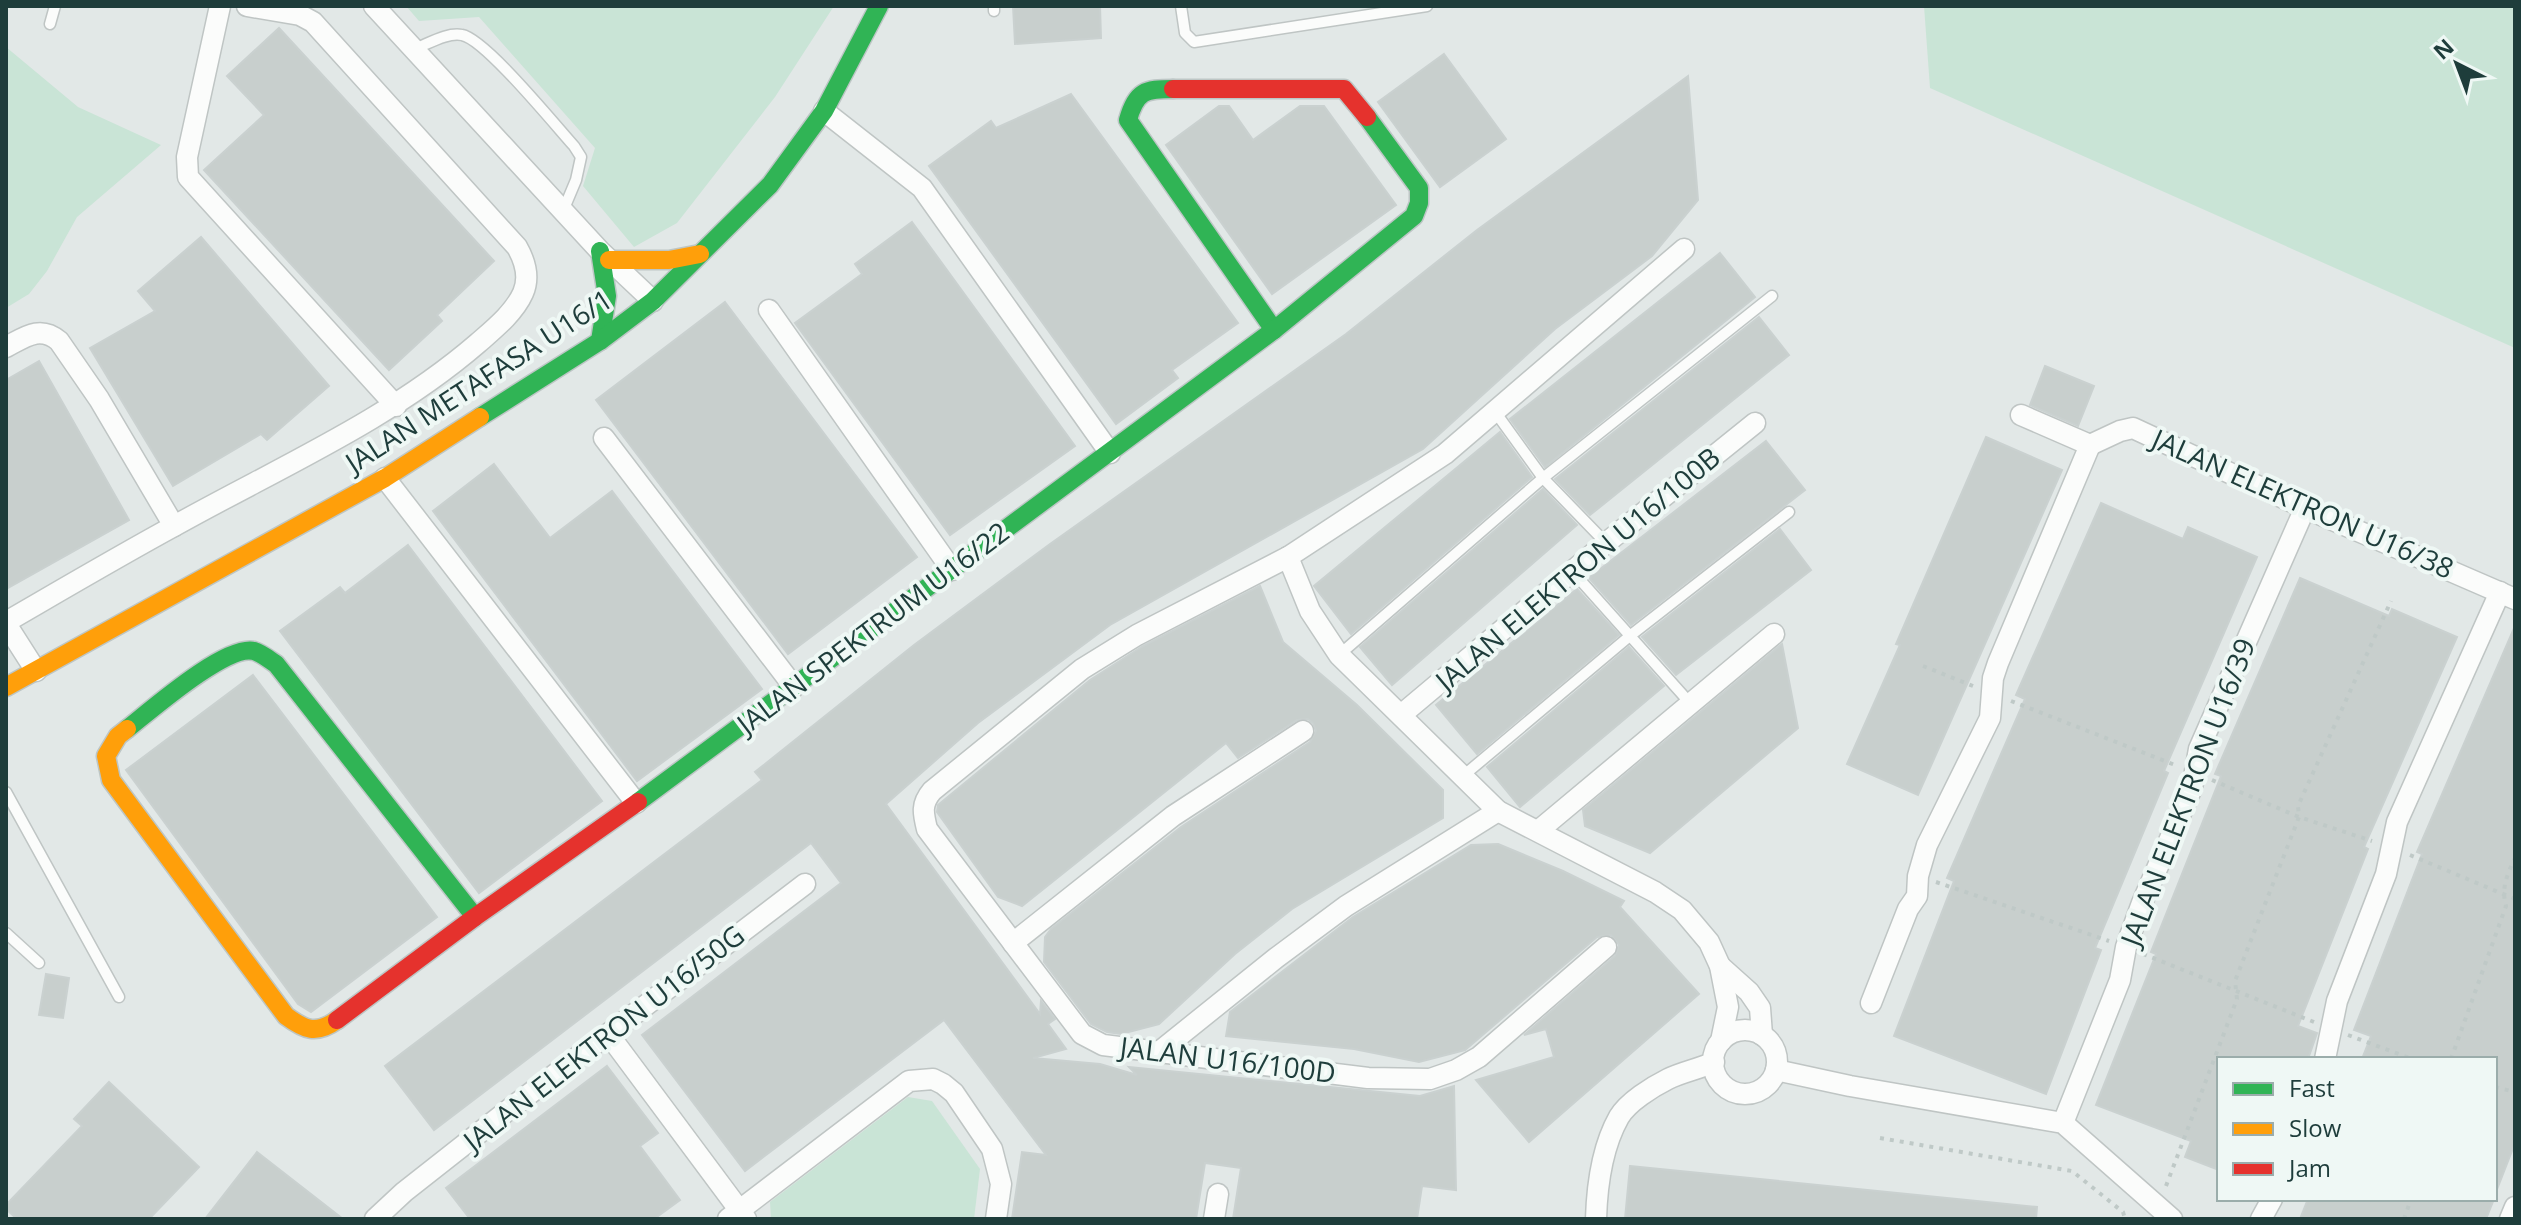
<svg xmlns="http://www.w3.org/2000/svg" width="2521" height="1225" viewBox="0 0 2521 1225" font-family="'Open Sans',sans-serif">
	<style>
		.green { fill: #c9e4d6 }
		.building { fill: #c8cfcd; stroke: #cad1d0; stroke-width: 2 }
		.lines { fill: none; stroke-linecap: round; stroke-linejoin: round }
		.lane-casing { stroke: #bfc5c4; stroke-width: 13 }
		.street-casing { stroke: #bfc5c4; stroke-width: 23 }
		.fast-casing { stroke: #bdc6c5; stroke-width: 21 }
		.slow-casing { stroke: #bdc6c5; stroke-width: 21 }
		.jam-casing { stroke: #bdc6c5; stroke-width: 21 }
		.path { stroke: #bfc9c7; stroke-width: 4; stroke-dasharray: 4 6; stroke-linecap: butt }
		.lane { stroke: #fbfcfb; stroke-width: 10 }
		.street { stroke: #fbfcfb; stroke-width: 20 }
		.fast { stroke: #30b455; stroke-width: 18 }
		.slow { stroke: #ff9f0a; stroke-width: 18 }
		.jam { stroke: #e5322d; stroke-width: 18 }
		.labels { text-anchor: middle; stroke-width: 8; stroke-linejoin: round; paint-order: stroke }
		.street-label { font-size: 28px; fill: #1e3d3b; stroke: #eff8f5 }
	</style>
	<rect width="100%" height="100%" fill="#e2e8e7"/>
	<g class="green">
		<polygon points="406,6 834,6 775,97 677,223 634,247 583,186 595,148 479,17 419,21"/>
		<polygon points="1924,6 2515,6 2515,348 1930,88"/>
		<polygon points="6,47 78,107 161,145 77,217 47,271 29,294 6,308"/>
		<polygon points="908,1097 932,1101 980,1169 974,1219 771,1219 770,1202"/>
	</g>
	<g class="building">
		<polygon points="1013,6 1100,6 1101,38 1015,44"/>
		<polygon points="279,28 494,261 437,315 442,321 389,370 204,170 264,115 227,76"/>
		<polygon points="1444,54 1506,139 1440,187 1378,102"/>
		<polygon points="1688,76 1698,200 1652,256 1555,329 1423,449 1110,625 978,723 886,804 1040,1014 1041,1001 1055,1019 1048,1024 1066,1049 1033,1058 1100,1064 1137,1075 1129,1067 1420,1096 1454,1086 1456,1190 1422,1186 1417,1219 1233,1219 1241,1168 1205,1163 1196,1219 1012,1219 1022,1152 1046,1155 944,1020 745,1171 642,1035 841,883 811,843 434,1130 385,1066 762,780 755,772 914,645 1050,544 1346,334 1477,230"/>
		<polygon points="1071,94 1238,323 1172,370 1178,378 1116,424 929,166 991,121 996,128"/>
		<polygon points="1219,106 1229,106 1253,140 1300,106 1324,106 1396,205 1272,294 1166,145"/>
		<polygon points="912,222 1075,446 950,535 795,323 862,274 855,264"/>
		<polygon points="201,237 329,386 267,440 261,434 173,486 90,348 155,311 138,291"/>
		<polygon points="1720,253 1755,297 1545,467 1510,419"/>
		<polygon points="725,302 917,557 788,654 596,400"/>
		<polygon points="1759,317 1789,355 1590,515 1555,479"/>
		<polygon points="39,361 129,520 6,589 6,380"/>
		<polygon points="2045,366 2094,386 2078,426 2030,405"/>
		<polygon points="1500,432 1532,477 1351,634 1314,586"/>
		<polygon points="1986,437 2062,470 1918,795 1847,764 1900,645 1896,644"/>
		<polygon points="1766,441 1805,490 1631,625 1590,579 1591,576"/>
		<polygon points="494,464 550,538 612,491 762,689 637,781 433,511"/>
		<polygon points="1543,489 1577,525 1392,685 1360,647"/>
		<polygon points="2101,503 2183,539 2188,527 2257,557 2164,771 2168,773 2095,948 2101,950 2046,1094 1894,1036 1954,881 1947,878 2025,699 2016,695"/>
		<polygon points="1780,529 1811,570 1676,675 1642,637"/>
		<polygon points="408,545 602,801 479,893 280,631 340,587 345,593"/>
		<polygon points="2300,578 2389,616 2392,609 2457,637 2364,847 2368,849 2298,1026 2317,1033 2308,1059 2219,1059 2219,1170 2185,1157 2191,1141 2096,1105 2156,954 2151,952 2221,776 2215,774"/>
		<polygon points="1260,586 1283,642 1357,705 1443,790 1443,818 1292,909 1235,954 1159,1024 1121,1034 1107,1032 1091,1024 1044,962 1045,937 1051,929 1181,827 1310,742 1316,731 1313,723 1308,719 1297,720 1238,758 1226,743 1022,906 998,897 937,812 938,805 1090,680 1143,646"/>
		<polygon points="1577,589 1619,635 1477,754 1436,705"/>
		<polygon points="2515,626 2515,1143 2496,1192 2495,1059 2362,1059 2371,1036 2354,1030 2422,854 2417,852"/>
		<polygon points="1782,644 1798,728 1650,853 1585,826 1583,810"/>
		<polygon points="1629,647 1664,686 1520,807 1487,767"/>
		<polygon points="253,675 437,917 311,1012 298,1004 126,770"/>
		<polygon points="1498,844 1563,871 1624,901 1620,907 1699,994 1529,1142 1476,1080 1554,1057 1546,1029 1524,1035 1615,956 1619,945 1611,935 1597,937 1465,1050 1419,1062 1354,1049 1226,1036 1230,1012 1353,917 1471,845"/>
		<polygon points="46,974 69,978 63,1018 39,1015"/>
		<polygon points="607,1066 658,1133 640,1146 680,1200 654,1219 470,1219 446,1188"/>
		<polygon points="109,1082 199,1167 149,1219 17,1219 6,1209 6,1205 82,1126 74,1119"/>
		<polygon points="257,1152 343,1219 205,1219"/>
		<polygon points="1630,1166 2037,1207 2036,1219 1625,1219"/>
		<polygon points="2308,1199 2494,1199 2486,1219 2300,1219"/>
	</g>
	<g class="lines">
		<g class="lane-casing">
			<g id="lane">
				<polyline points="1181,6 1185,33 1194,42 1427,6"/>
				<polyline points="994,11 994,6"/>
				<polyline points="50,24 55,6"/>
				<path d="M414,49C428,44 447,32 462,35C485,39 555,125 574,146L581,157L576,180L563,211"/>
				<polyline points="1496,413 1543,478 1606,543"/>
				<polyline points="1573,572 1690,703"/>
				<polyline points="1339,655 1543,478 1772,296"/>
				<polyline points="1463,776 1631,635 1789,512"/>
				<polyline points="6,792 119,997"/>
				<polyline points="6,933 39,963"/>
			</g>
		</g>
		<g class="street-casing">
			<g id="street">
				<polyline points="220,6 187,157 188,177 396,406"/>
				<polyline points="374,6 600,251 653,301"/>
				<polyline points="824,111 922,188 1110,453"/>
				<polyline points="769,310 952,570"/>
				<path d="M6,347C25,337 40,325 59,341L99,399L174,526"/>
				<polyline points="2021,415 2090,445"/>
				<polyline points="604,438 794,687"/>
				<polyline points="2090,445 2120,431 2133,428 2305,508 2515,599"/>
				<polyline points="385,478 636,803"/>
				<polyline points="1288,557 1310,611 1339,655 1498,811 1655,892 1682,910 1709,942 1720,966 1728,1007 1721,1041"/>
				<path d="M6,622C63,589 119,556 176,525C278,468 389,420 478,343C494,329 514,313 523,293C530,277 525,261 517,247L313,22L300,15L247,6"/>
				<polyline points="6,624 36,671"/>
				<polyline points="1401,715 1606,543 1755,423"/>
				<polyline points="1538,831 1774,634"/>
				<polyline points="1013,943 1173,816 1303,731"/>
				<path d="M1606,947L1479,1057L1456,1070L1430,1079L1368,1078L1103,1045L1082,1034L927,829C923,813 921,804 932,791L1082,669L1137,635L1288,557L1445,454L1684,249"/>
				<polyline points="1720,966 1749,992 1760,1008 1762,1035"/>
				<polyline points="1871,1003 1908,909 1917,896 1918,876 1927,845 1990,718 1993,678 1998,663 2090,445"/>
				<circle cx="1745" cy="1062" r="32"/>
				<polyline points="609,1035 746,1219"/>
				<polyline points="1159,1052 1276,958 1346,906 1498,811"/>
				<polyline points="2325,1059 2337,1001 2386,874 2397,822 2500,592"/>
				<polyline points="1776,1070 1850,1086 2063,1123 2172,1219"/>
				<polyline points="2063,1123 2120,980 2126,947 2142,903 2192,788 2199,749 2305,508"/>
				<polyline points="375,1219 404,1192 507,1111 805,884"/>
				<polyline points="728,1219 909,1081 933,1079 943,1084 954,1093 992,1149 1001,1184 996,1219"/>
				<polyline points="1214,1219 1218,1194"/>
				<path d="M1596,1219C1597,1185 1602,1147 1619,1117C1628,1102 1652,1087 1668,1079C1682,1072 1699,1069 1714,1062"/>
				<polyline points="2261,1219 2272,1199"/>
				<polyline points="2510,1219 2515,1207"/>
			</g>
		</g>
		<g class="fast-casing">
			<g id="fast">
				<path d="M1173,89C1145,89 1136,91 1128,120L1274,330"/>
				<polyline points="600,251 607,296 600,341"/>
				<polyline points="480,417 600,341 653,301 770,185 824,111 879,6"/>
				<path d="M127,729C150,711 226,644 254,651C261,653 270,660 276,664L475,917"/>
				<polyline points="638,802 1274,330 1414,216 1419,203 1419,188 1367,117"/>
			</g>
		</g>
		<g class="slow-casing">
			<g id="slow">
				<polyline points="609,260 669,260 700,254"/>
				<polyline points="6,687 385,478 480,417"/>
				<path d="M127,729L118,736L106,756L111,780L286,1016C305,1030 316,1035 337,1020"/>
			</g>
		</g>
		<g class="jam-casing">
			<g id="jam">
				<polyline points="1173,89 1344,89 1367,117"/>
				<polyline points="337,1020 475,917 638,802"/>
			</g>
		</g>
		<g class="path">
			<polyline points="1923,666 1973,686"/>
			<polyline points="2011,701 2175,765"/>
			<polyline points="2212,780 2299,817 2372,841"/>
			<polyline points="2410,855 2515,899"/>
			<polyline points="1936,882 2109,941"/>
			<polyline points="2143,954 2314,1022"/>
			<polyline points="2348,1035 2412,1059"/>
			<path d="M2451,1059L2506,906C2501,888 2507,875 2515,858"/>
			<polyline points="2495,1087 2515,1092"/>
			<polyline points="1880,1138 2072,1171 2123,1212 2125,1219"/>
			<polyline points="2166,1186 2237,999 2235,981 2299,817 2298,806 2391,601"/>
			<polyline points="2404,1219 2411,1199"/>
		</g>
		<use href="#lane" class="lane"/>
		<use href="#street" class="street"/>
		<use href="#fast" class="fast"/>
		<use href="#slow" class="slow"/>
		<use href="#jam" class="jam"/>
	</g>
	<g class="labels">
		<g class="street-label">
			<text transform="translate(479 381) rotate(-33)" y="10">JALAN METAFASA U16/1</text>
			<text transform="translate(2303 504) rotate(24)" y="10">JALAN ELEKTRON U16/38</text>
			<text transform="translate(1578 569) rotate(-40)" y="10">JALAN ELEKTRON U16/100B</text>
			<text transform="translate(873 628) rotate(-37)" y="10">JALAN SPEKTRUM U16/22</text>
			<text transform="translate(2188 792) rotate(-69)" y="10">JALAN ELEKTRON U16/39</text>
			<text transform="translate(604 1038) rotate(-38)" y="10">JALAN ELEKTRON U16/50G</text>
			<text transform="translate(1228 1060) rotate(7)" y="10">JALAN U16/100D</text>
		</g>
	</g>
	<rect width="2521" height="1225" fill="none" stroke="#1e3d3b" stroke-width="16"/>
	<rect x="2217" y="1057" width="280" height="144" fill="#eff8f5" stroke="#9badab" stroke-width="2"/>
	<rect x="2233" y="1083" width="40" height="12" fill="#30b455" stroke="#9badab" stroke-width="2"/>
	<text x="2289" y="1097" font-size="24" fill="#1e3d3b">Fast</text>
	<rect x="2233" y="1123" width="40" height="12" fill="#ff9f0a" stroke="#9badab" stroke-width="2"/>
	<text x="2289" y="1137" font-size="24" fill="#1e3d3b">Slow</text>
	<rect x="2233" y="1163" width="40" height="12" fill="#e5322d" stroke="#9badab" stroke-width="2"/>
	<text x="2289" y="1177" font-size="24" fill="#1e3d3b">Jam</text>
	<g transform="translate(2457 64) rotate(318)" stroke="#eff8f5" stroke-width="6" paint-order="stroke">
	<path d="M0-6L14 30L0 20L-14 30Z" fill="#1e3d3b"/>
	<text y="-12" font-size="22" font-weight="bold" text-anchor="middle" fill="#1e3d3b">N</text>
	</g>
</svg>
